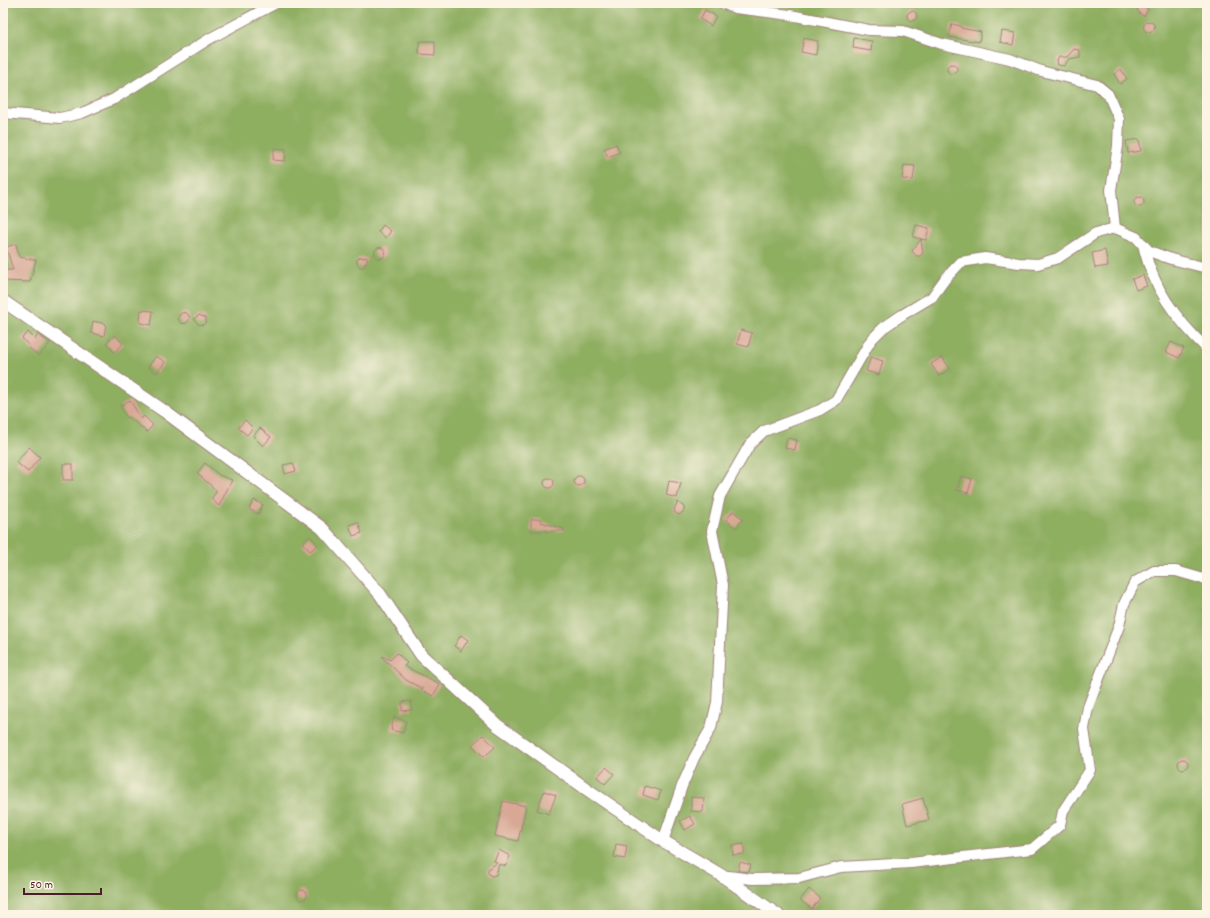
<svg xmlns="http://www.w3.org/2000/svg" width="1210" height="918" viewBox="0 0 1210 918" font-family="Dekko,sans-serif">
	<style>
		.forest { fill: #8eae61; stroke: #6c6646 }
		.building { fill: #d8a895 }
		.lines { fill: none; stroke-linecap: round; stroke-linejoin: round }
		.minor-casing { stroke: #a0827a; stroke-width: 12 }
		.tertiary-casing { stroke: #a0827a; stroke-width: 14 }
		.minor { stroke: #fff; stroke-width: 10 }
		.tertiary { stroke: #fff; stroke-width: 12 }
	</style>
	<rect width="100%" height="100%" fill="#fcf5e5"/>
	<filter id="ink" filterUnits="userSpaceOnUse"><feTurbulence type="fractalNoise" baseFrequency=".025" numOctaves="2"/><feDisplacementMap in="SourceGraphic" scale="8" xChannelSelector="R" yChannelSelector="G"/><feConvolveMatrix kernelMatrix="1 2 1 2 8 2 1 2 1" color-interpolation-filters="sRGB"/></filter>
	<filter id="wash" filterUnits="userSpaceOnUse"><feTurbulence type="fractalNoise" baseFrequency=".012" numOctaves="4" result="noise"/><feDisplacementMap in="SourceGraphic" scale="16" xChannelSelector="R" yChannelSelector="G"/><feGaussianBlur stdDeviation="0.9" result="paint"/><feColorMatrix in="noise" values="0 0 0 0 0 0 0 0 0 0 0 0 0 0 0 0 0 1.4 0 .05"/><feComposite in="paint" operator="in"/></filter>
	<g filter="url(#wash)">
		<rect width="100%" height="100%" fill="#f6e4ca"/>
		<rect class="forest" x="3" y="3" width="1204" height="912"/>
		<g id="blocks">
			<g class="building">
				<polygon points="1143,4 1148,9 1144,16 1139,13 1137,9 1139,5"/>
				<polygon points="705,10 716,16 711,26 700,19"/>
				<circle cx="912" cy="16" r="5"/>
				<circle cx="1149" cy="27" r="5.5"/>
				<polygon points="952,24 961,26 961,28 981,32 979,42 949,37"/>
				<polygon points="1002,31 1015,33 1013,45 1000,42"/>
				<polygon points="804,38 818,41 816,55 801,52"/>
				<polygon points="854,38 872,41 871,51 853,48"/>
				<polygon points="419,41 435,41 435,55 419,54"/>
				<polygon points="1074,49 1080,50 1080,57 1069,59 1064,66 1058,65 1057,61 1059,57 1067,57"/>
				<circle cx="952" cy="69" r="5"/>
				<polygon points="1121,69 1127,79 1120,84 1114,74"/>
				<polygon points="1139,139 1141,151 1128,153 1126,141"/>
				<polygon points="616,144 620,152 608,157 604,149"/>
				<polygon points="274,148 286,149 285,161 273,160"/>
				<polygon points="904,165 915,166 913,180 902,179"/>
				<circle cx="1139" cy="202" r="5"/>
				<polygon points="383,225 391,231 386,238 378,232"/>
				<polygon points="916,225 929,228 926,240 913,237"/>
				<polygon points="921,239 923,253 920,256 916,256 912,251"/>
				<polygon points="16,244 19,257 36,260 30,282 3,281 3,270 13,270 6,247"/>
				<circle cx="380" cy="253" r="5.5"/>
				<polygon points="1105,250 1108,266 1095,268 1092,253"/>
				<polygon points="360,257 368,258 364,267 360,267 357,264 357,260"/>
				<polygon points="1143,275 1147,286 1136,290 1132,279"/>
				<polygon points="141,310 153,311 151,325 140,323"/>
				<circle cx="184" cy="318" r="5.5"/>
				<polygon points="199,315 206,318 206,322 203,325 198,324 194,319"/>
				<polygon points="93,321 106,324 104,336 91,333"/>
				<polygon points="741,330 752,333 748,347 737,344"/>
				<polygon points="28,332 35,339 38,334 50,343 39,356 28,347 29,346 22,338"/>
				<polygon points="115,335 123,344 114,352 106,343"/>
				<polygon points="1171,342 1184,348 1179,358 1166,352"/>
				<polygon points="156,356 165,362 157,373 148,367"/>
				<polygon points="871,357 883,361 879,375 866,371"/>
				<polygon points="942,357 950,369 939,376 931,364"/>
				<polygon points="130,400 141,419 144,416 153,425 147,432 129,417 127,418 120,406"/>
				<polygon points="245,420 253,428 247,435 238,428"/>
				<polygon points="260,428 271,437 263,446 253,436"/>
				<polygon points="787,438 797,440 795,450 785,448"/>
				<polygon points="29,447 40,457 28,472 16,462"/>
				<polygon points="205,463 219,475 232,480 219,506 211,499 217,491 197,473"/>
				<polygon points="293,463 296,471 285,474 283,465"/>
				<rect x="63" y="464" width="10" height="16"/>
				<circle cx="579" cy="481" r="5"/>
				<polygon points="961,476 972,479 968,493 957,490"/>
				<circle cx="549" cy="483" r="5"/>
				<polygon points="669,481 681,483 677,498 666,495"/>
				<polygon points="254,500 263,505 258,514 249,509"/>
				<polygon points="678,502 684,507 684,511 679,515 675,513 674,509"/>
				<polygon points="733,511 743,519 736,528 726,520"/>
				<polygon points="531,519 541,519 541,522 564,529 564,531 531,531"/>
				<polygon points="358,522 362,533 353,536 349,525"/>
				<polygon points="310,536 318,545 310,551 302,543"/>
				<polygon points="461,635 468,640 461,651 454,646"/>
				<polygon points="397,653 407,663 404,666 440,684 433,696 422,690 423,689 406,680 382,657 383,656 390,660"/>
				<polygon points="411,701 412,710 402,711 402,702"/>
				<polygon points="394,717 406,721 403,733 391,730"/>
				<polygon points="483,735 495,747 484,757 472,745"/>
				<circle cx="1183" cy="764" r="5"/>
				<polygon points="606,767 614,774 605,784 597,777"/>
				<polygon points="645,786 661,791 658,800 643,795"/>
				<polygon points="544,791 556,795 549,814 537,810"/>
				<polygon points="691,797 704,798 703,812 691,811"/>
				<polygon points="923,798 929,820 907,825 902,804"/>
				<polygon points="503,801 526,806 518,841 495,836"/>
				<polygon points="690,816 695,824 685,830 680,821"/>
				<polygon points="616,844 627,846 625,859 614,857"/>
				<polygon points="744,844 744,854 733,855 732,845"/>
				<polygon points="499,850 510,856 506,866 499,864 496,875 491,876 488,873 488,869 497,863 494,861"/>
				<polygon points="740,862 751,865 749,872 738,871"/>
				<polygon points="809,889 820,898 812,909 800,900"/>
				<circle cx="302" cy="895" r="5"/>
			</g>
		</g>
	</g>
	<g filter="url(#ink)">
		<use href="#blocks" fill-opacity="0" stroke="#a0827a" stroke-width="1"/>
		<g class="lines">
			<g class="minor-casing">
				<g id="minor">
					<polyline points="722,3 735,8 790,15 869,30 903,31 942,44 1010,59 1041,71 1097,85 1108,94 1119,119 1118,146 1111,190 1115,228"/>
					<polyline points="3,113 60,118 82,113 114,99 209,39 276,3"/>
					<path d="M1143,244C1152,287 1176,319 1207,349"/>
					<polyline points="663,841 682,786 694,758 711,728 717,702 723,585 712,531 720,496 750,444 764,431 820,410 836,400 871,340 883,328 902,315 932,297 945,279 961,262 985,258 1019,263 1038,264 1058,258 1096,233 1115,228 1136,237 1149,251 1171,259 1207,268"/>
					<polyline points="721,875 752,879 799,878 841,867 911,863 1032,849 1060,825 1063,811 1090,770 1084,729 1088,707 1119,626 1124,604 1135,582 1154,571 1176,571 1207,580"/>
				</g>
			</g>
			<g class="tertiary-casing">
				<polyline id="tertiary" points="3,301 164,411 322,528 380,594 421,655 497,725 588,790 663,841 721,875 778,915"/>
			</g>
			<use href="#minor" class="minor"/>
			<use href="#tertiary" class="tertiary"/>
		</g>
	</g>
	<rect width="1210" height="918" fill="none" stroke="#fcf5e5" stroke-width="16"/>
	<path d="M24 888v6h77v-6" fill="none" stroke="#4a1f2b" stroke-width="2"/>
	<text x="30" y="888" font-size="12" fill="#4a1f2b" stroke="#fcf5e5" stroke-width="3" paint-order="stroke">50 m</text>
</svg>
